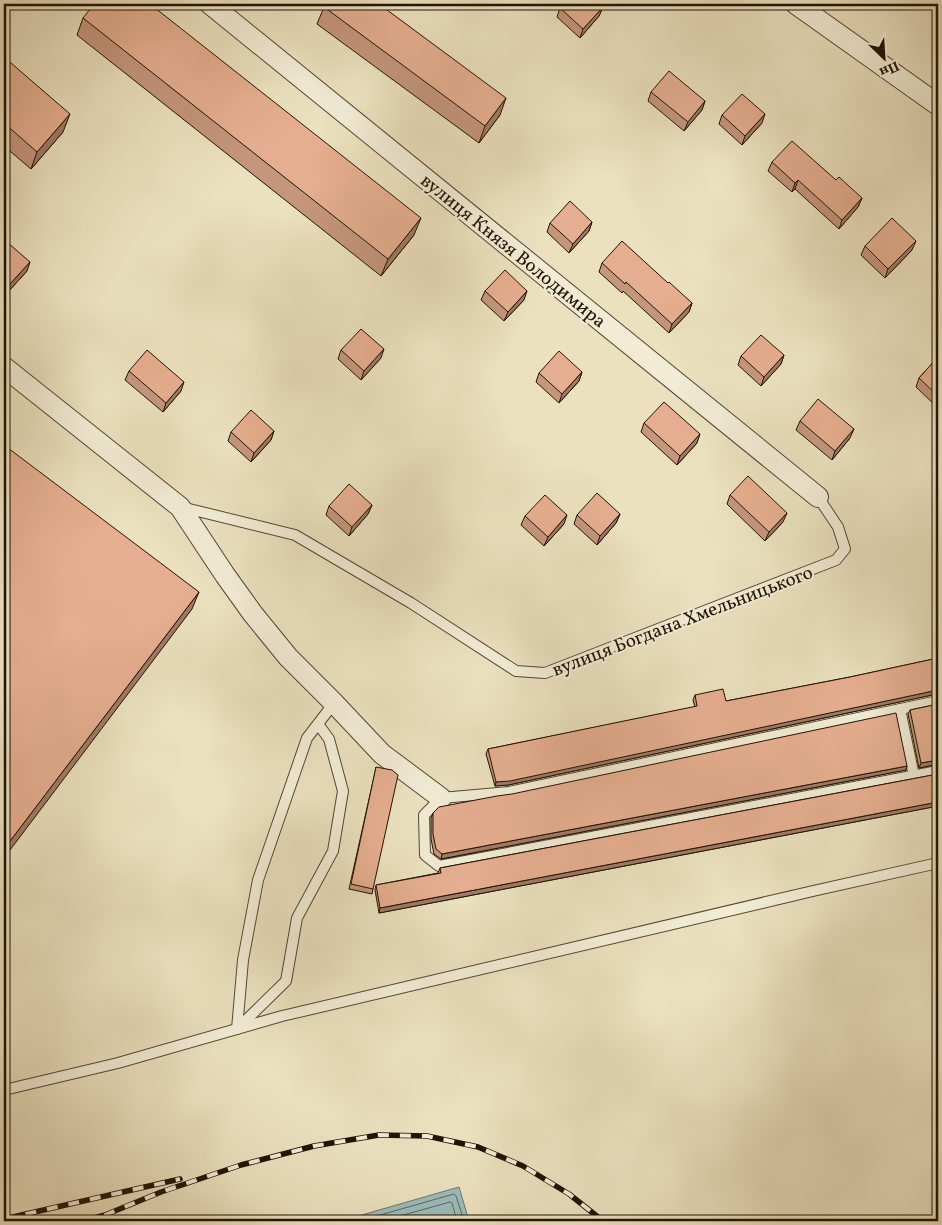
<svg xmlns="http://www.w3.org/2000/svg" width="942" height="1225" viewBox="0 0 942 1225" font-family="Vollkorn,serif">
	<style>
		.water { fill: #9bbcba; stroke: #6a7871 }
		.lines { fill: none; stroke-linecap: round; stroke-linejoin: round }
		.shore { stroke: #5e685e; stroke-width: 1 }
		.lane-casing { stroke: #534632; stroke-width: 12 }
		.street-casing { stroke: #534632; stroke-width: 22 }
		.lane { stroke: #f2ecd5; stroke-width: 10 }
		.street { stroke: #f2ecd5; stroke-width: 20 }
		.rail-casing { stroke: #201303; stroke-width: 5.5 }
		.rail { stroke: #f2ecd5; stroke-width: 4; stroke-dasharray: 11; stroke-linecap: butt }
		.wall { fill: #c5967c; stroke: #201303 }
		.shaded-wall { fill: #a07a65; stroke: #201303 }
		.building { fill: #e5ae90; stroke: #201303 }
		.labels { text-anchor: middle; stroke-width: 4; stroke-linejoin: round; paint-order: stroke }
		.street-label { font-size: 19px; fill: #201303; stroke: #f2ecd5 }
	</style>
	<rect width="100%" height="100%" fill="#ebe1bf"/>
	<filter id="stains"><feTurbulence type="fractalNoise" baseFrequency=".004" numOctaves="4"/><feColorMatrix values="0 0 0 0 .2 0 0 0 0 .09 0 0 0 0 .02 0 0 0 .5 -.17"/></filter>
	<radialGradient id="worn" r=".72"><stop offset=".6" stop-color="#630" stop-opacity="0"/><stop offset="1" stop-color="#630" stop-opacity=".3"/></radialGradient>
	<polygon class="water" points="459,1187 469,1221 341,1221"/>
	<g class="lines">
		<g class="shore">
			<polyline points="359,1221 454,1194 456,1196 464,1221"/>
			<polyline points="382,1221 450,1202 452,1203 457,1221"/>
		</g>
		<g class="lane-casing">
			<g id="lane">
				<polyline points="181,507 295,535 411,603 516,671 545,673 836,560 845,549 838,527 818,497"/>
				<polyline points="938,701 509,792 441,798 424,815 425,855 439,866 938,771"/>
				<polyline points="900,709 914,776"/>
				<polyline points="238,1028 286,981 297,918 333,851 343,791 329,739 318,724"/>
				<polyline points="237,1029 243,960 258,880 307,738 334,703"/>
				<polyline points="4,1090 118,1063 282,1016 813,891 938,863"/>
			</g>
		</g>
		<g class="street-casing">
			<g id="street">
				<polyline points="210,4 818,497"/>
				<polyline points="796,4 938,105"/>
				<polyline points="4,367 180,507 225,575 253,614 288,657 334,703 382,754 441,798"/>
			</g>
		</g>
		<use href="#lane" class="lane"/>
		<use href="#street" class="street"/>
		<g class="rail-casing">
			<g id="rail">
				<polyline points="4,1219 180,1179"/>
				<polyline points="83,1221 105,1215 161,1192 241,1165 314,1146 379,1135 427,1136 478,1147 523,1166 569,1194 603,1221"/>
			</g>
		</g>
		<use href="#rail" class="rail"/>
	</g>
	<g class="wall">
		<polygon points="324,7 500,115 479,143 317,24"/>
		<polygon points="603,7 599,16 580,38 557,17 560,8"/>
		<polygon points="83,18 414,235 381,276 77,35"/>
		<polygon points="4,57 63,132 31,169 4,146"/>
		<polygon points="651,92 705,101 702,110 684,131 648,101"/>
		<polygon points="722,115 762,123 742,145 719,124"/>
		<polygon points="772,162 836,180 862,198 858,207 839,229 795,189 792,192 768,171"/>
		<polygon points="592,222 589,231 569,253 547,232 550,223"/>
		<polygon points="4,246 27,271 7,293 4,291"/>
		<polygon points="865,246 912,250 885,278 861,255"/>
		<polygon points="602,263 668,283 692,303 689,312 669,333 623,291 622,293 599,272"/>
		<polygon points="485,291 524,300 504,321 481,300"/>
		<polygon points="341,350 381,358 361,380 338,359"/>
		<polygon points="784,355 781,364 761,386 738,365 741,356"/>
		<polygon points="938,357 938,408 916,387 919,378"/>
		<polygon points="129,371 181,391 163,412 125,380"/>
		<polygon points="582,372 579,381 559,403 536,382 539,373"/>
		<polygon points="800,421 850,438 832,460 796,430"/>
		<polygon points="644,423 697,443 677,465 641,432"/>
		<polygon points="274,431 271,440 251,462 228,441 231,432"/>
		<polygon points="730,495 783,522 765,541 727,504"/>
		<polygon points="372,505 368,514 349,536 326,515 329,506"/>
		<polygon points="620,514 616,523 597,545 574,524 577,515"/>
		<polygon points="525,516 564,524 544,546 521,525"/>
		<polygon points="938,658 938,695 937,694 508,785 495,786 486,754 488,749 695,707 693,700 695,695 726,701 850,677"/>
		<polygon points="938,704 938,764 919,768 908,714 910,710"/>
		<polygon points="907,766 906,770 441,859 434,854 431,839 431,818 433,813"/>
		<polygon points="376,767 373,889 372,894 349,889 375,772"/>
		<polygon points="938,774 938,806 379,913 375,890 376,885 438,873 440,868"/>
	</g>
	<g class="shaded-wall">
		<polygon points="603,7 599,16 580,38 583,29"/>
		<polygon points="506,98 500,115 479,143 485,126"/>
		<polygon points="705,101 702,110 684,131 688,122"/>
		<polygon points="70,114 63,132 31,169 37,152"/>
		<polygon points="765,114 762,123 742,145 745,136"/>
		<polygon points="798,180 795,189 792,192 795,183"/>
		<polygon points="862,198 858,207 839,229 842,220"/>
		<polygon points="421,218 414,235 381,276 388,259"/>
		<polygon points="592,222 589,231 569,253 573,244"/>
		<polygon points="916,241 912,250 885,278 888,269"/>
		<polygon points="30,262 27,271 7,293 10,284"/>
		<polygon points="527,291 524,300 504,321 508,312"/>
		<polygon points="692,303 689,312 669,333 672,324"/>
		<polygon points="384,349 381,358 361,380 364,371"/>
		<polygon points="784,355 781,364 761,386 764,377"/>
		<polygon points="582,372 579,381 559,403 562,394"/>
		<polygon points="184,382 181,391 163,412 166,403"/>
		<polygon points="854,429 850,438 832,460 835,451"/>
		<polygon points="274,431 271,440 251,462 254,453"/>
		<polygon points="700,434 697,443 677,465 680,456"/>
		<polygon points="372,505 368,514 349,536 352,527"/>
		<polygon points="787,513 783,522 765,541 769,532"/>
		<polygon points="620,514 616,523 597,545 600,536"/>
		<polygon points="567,515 564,524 544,546 548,537"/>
		<polygon points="199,592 192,609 4,858 4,849"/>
		<polygon points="938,690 937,694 508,785 495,786 496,782"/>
		<polygon points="938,760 938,764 919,768 921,763"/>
		<polygon points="907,766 906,770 441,859 442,854"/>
		<polygon points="938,802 938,806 379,913 380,908"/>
	</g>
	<g class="building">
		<polygon points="94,4 150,4 421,218 388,259 83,18"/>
		<polygon points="326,4 379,4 506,98 485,126 324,7"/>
		<polygon points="564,4 599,4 603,7 583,29 560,8"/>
		<polygon points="4,57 70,114 37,152 4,123"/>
		<polygon points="669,71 705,101 688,122 651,92"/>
		<polygon points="742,94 765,114 745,136 722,115"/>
		<polygon points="792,141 836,180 839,177 862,198 842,220 798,180 795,183 772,162"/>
		<polygon points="570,201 592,222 573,244 550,223"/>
		<polygon points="892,218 916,241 888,269 865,246"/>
		<polygon points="622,241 668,283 669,282 692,303 672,324 626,282 625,284 602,263"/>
		<polygon points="7,242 30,262 10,284 4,279 4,246"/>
		<polygon points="505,270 527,291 508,312 485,291"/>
		<polygon points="361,329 384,349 364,371 341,350"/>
		<polygon points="761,335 784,355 764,377 741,356"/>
		<polygon points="147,350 184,382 166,403 129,371"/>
		<polygon points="559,351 582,372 562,394 539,373"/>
		<polygon points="938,357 938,396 919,378"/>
		<polygon points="818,399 854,429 835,451 800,421"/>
		<polygon points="664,402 700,434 680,456 644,423"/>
		<polygon points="251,410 274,431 254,453 231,432"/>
		<polygon points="4,445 199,592 4,849"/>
		<polygon points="748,476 787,513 769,532 730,495"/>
		<polygon points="349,484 372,505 352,527 329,506"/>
		<polygon points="597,493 620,514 600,536 577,515"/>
		<polygon points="545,495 567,515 548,537 525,516"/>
		<polygon points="938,658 938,690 510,781 496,782 488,749 697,706 695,695 723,689 726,701 850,677"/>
		<polygon points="938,704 938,760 921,763 910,710"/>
		<polygon points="896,713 907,766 442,854 436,849 433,834 433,813 439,807 497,796 512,794"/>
		<polygon points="376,767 392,770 398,775 373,889 351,884"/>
		<polygon points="938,774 938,802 380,908 376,885 441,873 440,868"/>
	</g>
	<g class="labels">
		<g class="street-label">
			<text transform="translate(514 250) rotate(39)" y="7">вулиця Князя Володимира</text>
			<text transform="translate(682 620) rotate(-21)" y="7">вулиця Богдана Хмельницького</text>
		</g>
	</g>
	<rect width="942" height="1225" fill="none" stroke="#ebe1bf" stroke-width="20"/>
	<rect x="5" y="5" width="932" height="1215" fill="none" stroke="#201303" stroke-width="2.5"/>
	<rect x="10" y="10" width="922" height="1205" fill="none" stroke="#201303"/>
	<g transform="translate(884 58) rotate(155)" stroke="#f2ecd5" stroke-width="4" paint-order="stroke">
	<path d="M0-4L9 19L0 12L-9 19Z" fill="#201303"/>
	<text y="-8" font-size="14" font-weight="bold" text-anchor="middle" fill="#201303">Пн</text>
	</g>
	<rect width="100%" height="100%" filter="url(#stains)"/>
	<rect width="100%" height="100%" fill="url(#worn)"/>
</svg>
